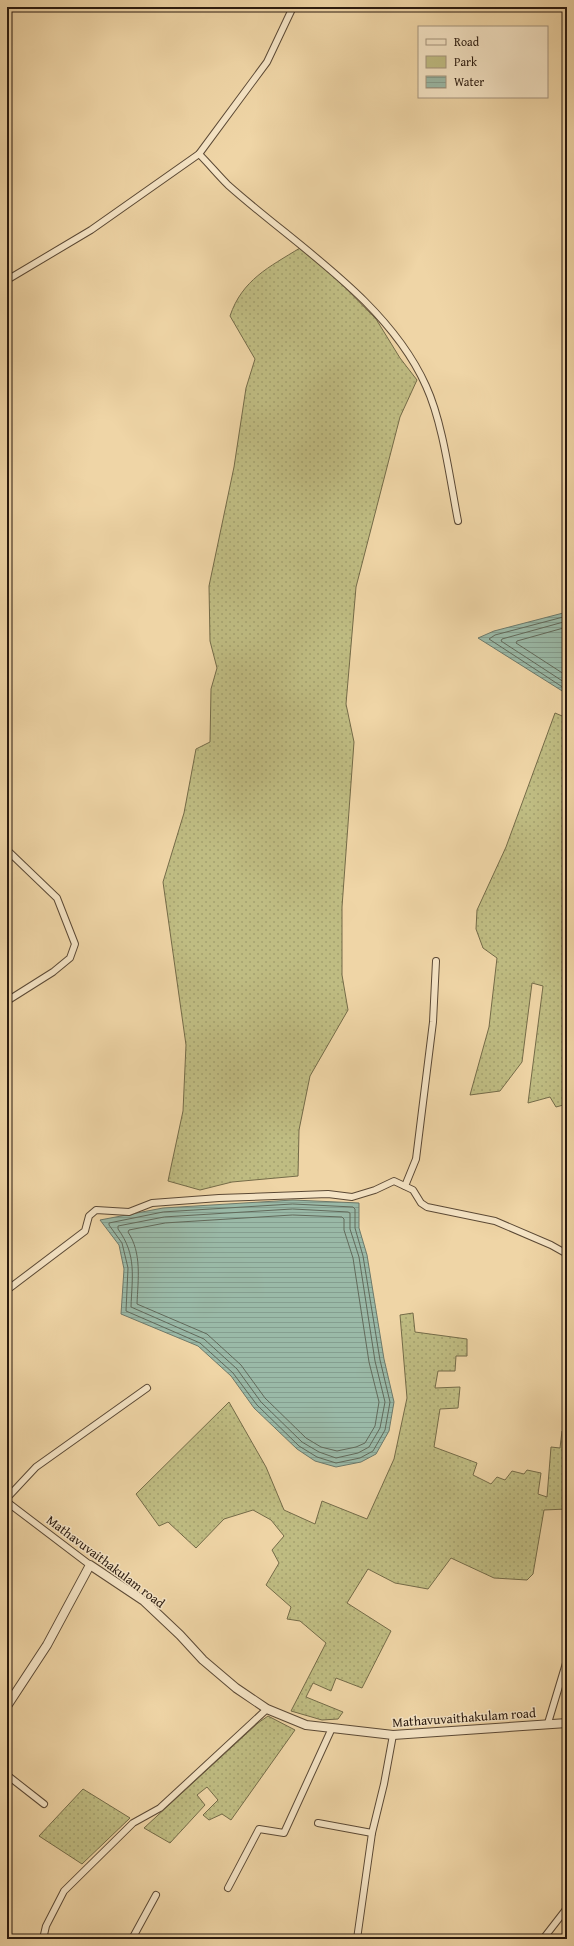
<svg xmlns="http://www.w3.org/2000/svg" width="574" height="1946" viewBox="0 0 574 1946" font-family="'Gentium Book Plus',serif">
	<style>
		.green { fill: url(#green-dots); stroke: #746b48 }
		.water { fill: url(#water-rules); stroke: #6d796a }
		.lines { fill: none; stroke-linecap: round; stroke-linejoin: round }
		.shore { stroke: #626a5b; stroke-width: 1 }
		.minor-casing { stroke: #5b4935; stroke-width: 8 }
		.tertiary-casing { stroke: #5b4935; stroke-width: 10 }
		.minor { stroke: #f5e4c5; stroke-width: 6 }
		.tertiary { stroke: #f5e4c5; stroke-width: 8 }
		.labels { text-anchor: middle; stroke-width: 3; stroke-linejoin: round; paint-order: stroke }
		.street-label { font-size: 13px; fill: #2a1a0f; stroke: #f5e4c5 }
	</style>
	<defs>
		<pattern id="green-dots" width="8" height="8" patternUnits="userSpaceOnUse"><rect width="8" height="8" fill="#bfbc82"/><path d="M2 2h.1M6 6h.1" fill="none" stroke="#a4a16f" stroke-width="1.8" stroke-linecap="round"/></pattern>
		<pattern id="water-rules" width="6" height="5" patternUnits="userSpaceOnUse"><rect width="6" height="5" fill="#9ab9a7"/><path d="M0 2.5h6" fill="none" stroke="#859e8f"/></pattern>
	</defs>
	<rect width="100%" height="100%" fill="#efd5a6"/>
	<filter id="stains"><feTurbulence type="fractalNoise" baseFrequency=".005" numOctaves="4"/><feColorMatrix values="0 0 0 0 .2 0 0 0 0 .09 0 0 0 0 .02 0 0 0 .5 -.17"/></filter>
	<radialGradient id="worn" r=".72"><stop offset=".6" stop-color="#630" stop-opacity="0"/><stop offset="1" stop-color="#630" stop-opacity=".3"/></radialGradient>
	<g class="green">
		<path d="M300,248L329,271L376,319L400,358L417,380L400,417L356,587L346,704L354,742L342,907V975L348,1010L310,1076L299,1130L298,1176L232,1182L200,1190L168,1181L183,1111L186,1045L163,882L184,813L196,749L210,742L211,689L217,668L210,641L209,586L234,467L246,388L255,359L230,316C242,280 269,267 300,248Z"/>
		<polygon points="555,713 567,718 567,1104 556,1107 550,1097 528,1103 543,986 532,983 522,1062 500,1091 470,1095 489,1027 497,958 483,948 476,929 477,910 506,847"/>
		<polygon points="413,1313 415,1332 467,1339 467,1356 456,1356 455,1371 438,1371 435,1388 460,1387 458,1408 440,1409 434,1447 477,1463 473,1475 491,1484 497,1477 505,1480 512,1471 524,1474 527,1470 541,1473 538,1494 547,1497 551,1447 560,1448 562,1431 567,1432 567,1509 544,1510 533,1574 527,1580 494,1578 451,1558 428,1589 395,1583 368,1569 347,1603 391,1631 362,1688 336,1678 331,1691 313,1683 306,1697 343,1712 338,1719 322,1720 291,1711 326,1643 300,1621 287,1619 291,1607 266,1585 279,1563 272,1550 284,1536 271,1520 253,1510 224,1519 196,1548 168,1522 159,1526 136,1494 229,1402 266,1467 284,1510 315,1524 322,1501 367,1519 394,1459 407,1398 400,1315"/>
		<polygon points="268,1716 295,1730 231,1820 222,1814 209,1820 203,1815 218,1800 207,1787 197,1795 205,1805 170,1843 144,1828 258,1723"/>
		<polygon points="83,1789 130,1818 82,1864 39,1836"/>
	</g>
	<g class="water">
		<polygon points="567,612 567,694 478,638 494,631"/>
		<polygon points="293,1200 359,1203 359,1228 367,1255 384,1359 394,1402 389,1431 376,1454 361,1462 336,1467 315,1461 297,1449 254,1408 231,1376 198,1346 121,1314 124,1269 119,1245 100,1220 163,1208"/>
	</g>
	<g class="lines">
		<g class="shore">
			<polyline points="567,616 495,635 489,639 567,690"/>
			<polyline points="567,621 502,639 501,641 567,684"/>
			<polyline points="567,627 517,641 516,643 567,676"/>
			<polygon points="293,1204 353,1207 355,1209 355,1228 363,1256 380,1360 390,1402 385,1430 373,1451 360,1458 336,1463 317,1457 299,1446 257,1405 233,1373 200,1343 126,1311 128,1268 122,1243 109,1225 109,1223 163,1212"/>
			<path d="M293,1209L348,1212L350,1213V1229L359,1257L375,1361L385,1402L380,1428L369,1447L358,1453L336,1458L319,1452L302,1442L261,1402L237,1369L204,1339L131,1307C132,1277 137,1255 118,1229V1226L164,1217Z"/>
			<path d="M293,1215L342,1217L344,1219V1230L353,1258L369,1362L379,1402L375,1426L365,1443L356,1447L337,1451L321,1447L306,1438L265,1398L241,1365L207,1334L137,1304C138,1279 142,1253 128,1232L129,1230L165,1223Z"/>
		</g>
		<g class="minor-casing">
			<g id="minor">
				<path d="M199,154C209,164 218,175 228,185C295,245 388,301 426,386C443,423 450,480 458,521"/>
				<polyline points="7,280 91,230 199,154 267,62 293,7"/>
				<polyline points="7,850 57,898 75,944 70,958 53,972 7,1001"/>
				<polyline points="405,1186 416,1159 433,1022 436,961"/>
				<polyline points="7,1290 85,1231 89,1216 96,1210 129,1212 152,1203 219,1198 328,1194 352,1197 375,1190 394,1181 413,1190 421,1203 427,1207 495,1221 551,1245 567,1254"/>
				<polyline points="7,1498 36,1467 147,1388"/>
				<polyline points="7,1502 90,1565"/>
				<polyline points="548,1723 567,1660"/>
				<polyline points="7,1775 44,1804"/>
				<polyline points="318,1823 372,1833"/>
				<polyline points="228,1888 259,1829 284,1833 332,1728"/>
				<polyline points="43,1939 46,1926 64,1891 133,1823 160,1808 267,1709"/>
				<polyline points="132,1939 156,1895"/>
				<polyline points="357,1939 372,1833 384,1784 393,1735"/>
				<polyline points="543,1939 567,1908"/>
			</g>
		</g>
		<g class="tertiary-casing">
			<polyline id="tertiary" points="7,1706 47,1645 90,1565 144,1601 180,1635 203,1660 236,1688 267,1709 306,1725 393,1735 567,1723"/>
		</g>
		<use href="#minor" class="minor"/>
		<use href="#tertiary" class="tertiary"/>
	</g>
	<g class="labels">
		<g class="street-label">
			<text transform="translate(106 1561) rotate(37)" y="5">Mathavuvaithakulam road</text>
			<text transform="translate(464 1717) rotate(-4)" y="5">Mathavuvaithakulam road</text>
		</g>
	</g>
	<rect width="574" height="1946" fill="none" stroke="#efd5a6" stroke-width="24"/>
	<rect x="8" y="8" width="558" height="1930" fill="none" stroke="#2a1a0f" stroke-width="2"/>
	<rect x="12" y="12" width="550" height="1922" fill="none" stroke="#2a1a0f"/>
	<rect x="418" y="26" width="130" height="72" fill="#f5e4c5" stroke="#a4937c"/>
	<rect x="426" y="39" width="20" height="6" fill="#f5e4c5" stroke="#a4937c"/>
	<text x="454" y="46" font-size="12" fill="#2a1a0f">Road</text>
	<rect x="426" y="56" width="20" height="12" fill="#bfbc82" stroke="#a4937c"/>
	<text x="454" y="66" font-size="12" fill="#2a1a0f">Park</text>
	<rect x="426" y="76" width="20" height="12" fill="url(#water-rules)" stroke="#a4937c"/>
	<text x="454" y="86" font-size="12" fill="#2a1a0f">Water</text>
	<rect width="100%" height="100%" filter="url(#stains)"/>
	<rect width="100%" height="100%" fill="url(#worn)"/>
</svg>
